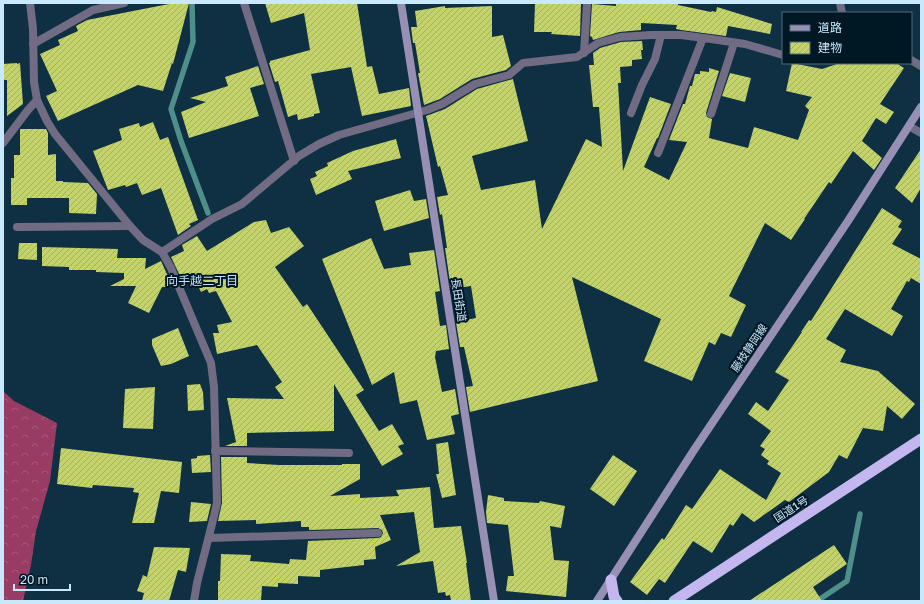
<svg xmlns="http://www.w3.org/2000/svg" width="924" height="604" viewBox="0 0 924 604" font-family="'Golos Text','Noto Sans JP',sans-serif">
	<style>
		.forest { fill: url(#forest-crowns) }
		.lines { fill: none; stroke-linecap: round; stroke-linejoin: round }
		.stream { stroke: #4e8f8a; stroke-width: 5.5 }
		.building { fill: url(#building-hatch) }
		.service { stroke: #716b83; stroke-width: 8 }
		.minor { stroke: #716b83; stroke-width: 8 }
		.secondary { stroke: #988fb5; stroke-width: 8 }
		.trunk { stroke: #c4b6ee; stroke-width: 11 }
		.labels { text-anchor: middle; stroke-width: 4; stroke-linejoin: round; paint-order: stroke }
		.street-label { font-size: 11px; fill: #c9e8fc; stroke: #001724 }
		.neighbourhood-label { font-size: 12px; fill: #bee3fa; stroke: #001724 }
	</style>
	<defs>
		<pattern id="forest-crowns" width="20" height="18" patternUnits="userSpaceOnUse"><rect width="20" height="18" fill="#983c64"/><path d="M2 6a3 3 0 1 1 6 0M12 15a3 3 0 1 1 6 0" fill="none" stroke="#a5587b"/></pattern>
		<pattern id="building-hatch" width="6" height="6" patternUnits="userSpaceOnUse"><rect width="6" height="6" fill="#c3d269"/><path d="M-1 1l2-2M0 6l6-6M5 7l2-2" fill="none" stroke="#a1af62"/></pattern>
	</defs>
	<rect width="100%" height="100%" fill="#0e3042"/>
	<polygon class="forest" points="3,391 14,401 57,423 50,481 36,531 31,565 23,601 3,601"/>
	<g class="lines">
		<g class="stream">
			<polyline points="192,3 193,42 171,109 181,141 208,213"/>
			<polyline points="817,601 847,581 860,514"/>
		</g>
	</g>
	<g class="building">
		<polygon points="174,3 189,3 173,64 172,63 163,91 138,85 58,121 46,96 57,91 40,54 60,45 58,40 78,31 76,26 87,20"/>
		<polygon points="265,3 357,3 367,67 372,66 379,94 409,88 411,106 362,116 351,67 311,74 320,113 314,114 314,116 298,120 297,114 288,117 278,81 275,82 269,63 270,63 270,61 310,50 304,13 271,23"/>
		<polygon points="535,3 581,3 580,36 551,34 552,32 534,32"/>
		<polygon points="616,3 678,3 678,5 711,12 712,11 716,12 717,7 772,24 770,34 728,26 726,36 681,30 676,29 677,25 641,23 641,30 619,32 593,40 592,37 590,36 592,4 616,6"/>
		<polygon points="445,6 445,8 492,6 492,37 503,35 511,66 506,70 472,79 440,99 424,105 418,73 420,73 415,43 413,43 411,27 417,27 415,11"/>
		<polygon points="642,41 643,50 641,50 642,59 632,60 632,66 620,67 621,83 618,83 623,171 650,97 671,104 658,138 657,138 644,167 669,180 687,142 669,140 683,104 685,104 690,86 692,86 695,74 700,74 700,71 709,72 709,68 719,71 706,113 707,117 712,119 709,138 748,148 754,127 798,140 809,110 805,106 812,97 786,91 792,63 822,69 840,63 896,63 904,68 880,104 894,112 886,124 876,118 862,141 882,158 874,170 853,151 831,184 829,182 804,219 805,219 791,240 765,223 729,296 746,305 731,337 721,333 715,345 709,342 692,381 644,361 661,319 572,277 598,381 470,412 466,387 473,386 464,347 460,347 456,322 476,318 471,286 451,289 445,248 447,248 442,214 440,215 437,197 448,195 440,166 438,167 426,116 445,109 477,89 513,79 528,141 472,156 481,190 535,180 542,229 586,139 602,147 599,107 593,107 589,65 594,65 593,53 600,48 621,42"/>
		<polygon points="17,63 17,64 20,63 23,104 7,116 7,80 3,80 3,64"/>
		<polygon points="258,66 264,84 250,88 259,116 189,138 181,112 206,102 190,98 228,86 225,77"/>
		<polygon points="730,73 751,78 745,102 722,96"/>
		<polygon points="153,122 160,140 168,137 198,220 189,224 191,226 178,235 161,188 142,195 137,183 126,187 125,185 108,190 93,151 122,140 119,129 139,123 140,127"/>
		<polygon points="20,129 46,129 48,133 48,155 56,154 56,181 63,181 63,182 88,183 97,194 96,214 69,213 69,198 27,198 27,205 11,205 11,178 14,178 14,155 20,155"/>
		<polygon points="396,139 401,158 348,171 352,179 316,195 310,179 317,176 315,172 328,166 327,163 353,151"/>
		<polygon points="921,149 921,188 912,203 895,188"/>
		<polygon points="410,190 414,201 426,199 429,218 384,231 375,201"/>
		<polygon points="882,208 902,221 898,227 902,229 892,244 921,259 921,284 911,278 909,282 907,281 891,309 903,316 892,336 845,309 826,339 846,350 840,362 878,371 915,404 902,419 887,406 883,431 863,428 847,459 839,455 829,472 789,502 785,500 754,522 742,513 733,526 730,524 712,553 693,541 665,583 659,579 647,595 630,582 662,538 664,540 686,505 692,509 720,469 766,500 781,473 767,464 769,461 761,455 765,449 760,446 771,431 748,414 756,402 768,411 789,380 775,372 802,332 801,332 809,320 811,321"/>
		<polygon points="266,220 271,233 289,227 304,246 275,267 303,307 307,304 364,390 356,395 379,431 392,424 404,444 398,446 403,454 382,466 334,384 334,431 247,433 247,446 225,446 236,442 227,398 284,399 275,387 282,382 257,345 217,354 213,333 219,333 217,325 232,322 216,291 209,293 207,289 201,292 192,273 181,278 171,257 184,251 182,245 197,236 207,251 254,222"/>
		<polygon points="371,238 384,269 411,265 409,253 434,250 440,291 435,292 440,326 446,325 449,349 436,351 435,357 442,392 455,389 459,414 451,416 455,434 427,440 417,400 400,404 394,372 372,385 322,259"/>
		<polygon points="19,243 37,243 37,260 18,259"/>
		<polygon points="42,247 118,249 117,258 146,258 145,269 161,261 171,283 169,284 169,287 162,287 149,313 128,303 136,286 110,286 124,279 124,273 96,272 96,270 69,270 69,267 42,266"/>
		<polygon points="178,328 189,356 171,364 161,366 152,345 152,339"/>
		<polygon points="200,384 203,392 204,410 188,411 187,385"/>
		<polygon points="155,387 153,429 123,428 125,389"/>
		<polygon points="448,442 456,495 442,498 436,474 439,474 436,444"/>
		<polygon points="61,448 182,462 179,493 161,491 154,523 132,523 139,493 133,492 134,488 93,485 92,488 57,484"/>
		<polygon points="210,455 211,472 192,473 191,459 197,458 197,456"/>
		<polygon points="613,455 637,471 614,506 590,489"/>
		<polygon points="221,457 247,457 247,463 279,465 342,465 342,464 360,464 360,479 330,496 360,494 360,498 399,496 396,490 430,487 434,528 461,526 467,563 466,563 471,601 451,601 450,595 446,596 445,592 438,593 433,561 396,566 420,552 414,512 380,515 391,540 375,547 376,559 364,560 364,565 320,570 320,577 298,576 298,584 278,583 278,587 262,586 261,601 218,601 218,581 220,581 221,554 251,555 250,561 289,564 290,559 306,560 308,541 378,538 381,537 383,533 382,530 378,528 309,530 309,527 301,527 301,521 256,524 256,520 218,521 222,503"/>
		<polygon points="488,495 504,498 504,501 539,503 540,501 565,506 561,528 550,526 554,560 569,561 566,597 506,591 508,576 514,576 508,525 487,523 486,512"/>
		<polygon points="191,502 211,504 207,521 189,522"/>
		<polygon points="834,545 847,564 813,587 822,601 749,601"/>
		<polygon points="154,547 190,548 186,572 178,570 169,601 142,601 144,593 137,591 143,575 147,577"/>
	</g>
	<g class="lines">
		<g class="service">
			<polyline points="584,53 587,3"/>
			<polyline points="631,113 642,85 655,59 661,35"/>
			<polyline points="711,114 734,43"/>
			<polyline points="909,126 921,133"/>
			<polyline points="658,153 703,38"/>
			<polyline points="17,227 130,226"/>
			<polyline points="215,451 349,453"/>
			<polyline points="209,538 378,533"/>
		</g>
		<g class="minor">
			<polyline points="30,3 33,29 34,82 37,100 47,121 55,134 130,226 143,240 162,252 171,268 211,363 214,387 217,503 212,524 197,583 194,601"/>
			<polyline points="244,3 294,161"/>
			<polyline points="840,3 842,13"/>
			<polyline points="33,44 93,10 124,3"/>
			<polyline points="911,60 921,66"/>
			<polyline points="3,143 28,110 37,100"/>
			<polyline points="162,252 212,219 242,204 299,156 319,144 339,135 427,110 442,104 475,84 509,75 523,63 577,57 598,43 620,37 651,35 681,35 711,39 745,44 783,55"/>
		</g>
		<g class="secondary">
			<polyline points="401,3 494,601"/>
			<polyline points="597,601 694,450 848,221 921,107"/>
		</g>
		<g class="trunk">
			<polyline points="611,580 614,597 617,601"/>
			<polyline points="674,601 921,439"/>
		</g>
	</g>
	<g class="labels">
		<g class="street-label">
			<text transform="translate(459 300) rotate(81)" y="4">長田街道</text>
			<text transform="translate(749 348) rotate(-56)" y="4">藤枝静岡線</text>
			<text transform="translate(791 509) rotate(-33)" y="4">国道1号</text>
		</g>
		<g class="neighbourhood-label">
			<text x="202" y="285">向手越二丁目</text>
		</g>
	</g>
	<rect width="924" height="604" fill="none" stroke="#c9e8fc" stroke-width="8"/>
	<rect x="782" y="12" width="130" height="52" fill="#001724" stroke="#506b7a"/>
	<rect x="790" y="25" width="20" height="6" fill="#988fb5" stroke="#506b7a"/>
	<text x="818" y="32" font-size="12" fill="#c9e8fc">道路</text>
	<rect x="790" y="42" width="20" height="12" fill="url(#building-hatch)" stroke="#506b7a"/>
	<text x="818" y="52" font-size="12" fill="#c9e8fc">建物</text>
	<path d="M14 584v6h56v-6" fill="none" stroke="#c9e8fc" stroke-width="2"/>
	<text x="20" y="584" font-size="12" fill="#c9e8fc" stroke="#001724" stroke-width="3" paint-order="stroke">20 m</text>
</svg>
